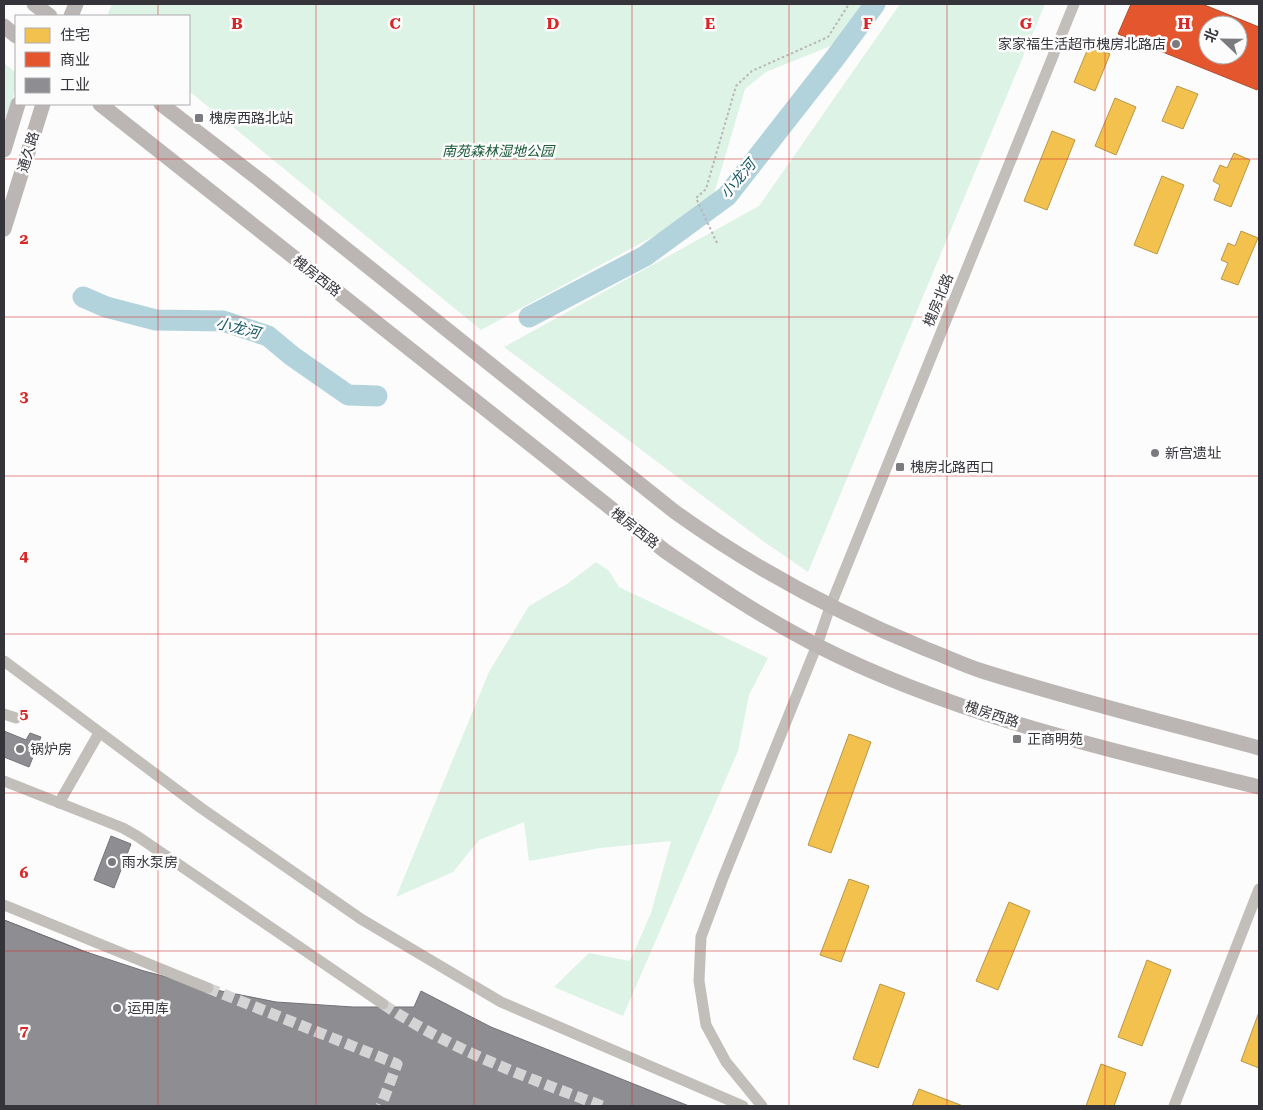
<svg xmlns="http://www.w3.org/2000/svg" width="1263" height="1110" viewBox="0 0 1263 1110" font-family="'Roboto Serif','Noto Sans SC',serif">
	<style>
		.green { fill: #ddf3e5 }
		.homes { fill: #f2c14e; stroke: #b99748 }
		.shops { fill: #e4572e; stroke: #b04c32; fill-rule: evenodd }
		.industry { fill: #8d8d92; stroke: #737278 }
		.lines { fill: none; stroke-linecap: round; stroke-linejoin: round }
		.river { stroke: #b2d3dc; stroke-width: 21 }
		.minor-tunnel { stroke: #d4d4d5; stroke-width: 11; stroke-dasharray: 11 5.5; stroke-linecap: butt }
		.path { stroke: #b9b7b5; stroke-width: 2; stroke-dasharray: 2.5 2.5; stroke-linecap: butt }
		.minor { stroke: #c2bfbb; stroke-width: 11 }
		.major { stroke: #bbb6b3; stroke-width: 15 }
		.grid { fill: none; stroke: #d62828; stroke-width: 1; stroke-opacity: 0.55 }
		.poi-dot { fill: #7b7a7f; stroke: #fcfcfc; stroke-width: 2 }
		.labels { text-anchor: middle; stroke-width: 5; stroke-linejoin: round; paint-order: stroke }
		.poi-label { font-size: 14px; fill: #35343b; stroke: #fcfcfc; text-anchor: start }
		.park-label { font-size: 14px; font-style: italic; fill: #1a5a3b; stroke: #fcfcfc }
		.street-label { font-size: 14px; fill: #35343b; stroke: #fcfcfc }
		.water-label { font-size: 15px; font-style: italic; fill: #1a5969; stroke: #fcfcfc }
		.grid-label { font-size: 16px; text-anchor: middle; font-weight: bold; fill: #d62828; stroke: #fcfcfc; stroke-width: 5; stroke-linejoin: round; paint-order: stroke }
	</style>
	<rect width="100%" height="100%" fill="#fcfcfc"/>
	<g class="green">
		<polygon points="112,4 863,4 838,43 766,72 745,89 714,194 689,217 481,330 189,91 189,16 110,16 108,13"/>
		<polygon points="900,4 1045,4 808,572 763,541 504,347 759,206"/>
		<polygon points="4,63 16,73 16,87 4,126"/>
		<polygon points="596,562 609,571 619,587 768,658 749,695 738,751 623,1016 554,987 589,953 630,961 651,913 671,841 600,848 529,861 524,822 479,840 453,872 396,897 489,672 529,606 567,584"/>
	</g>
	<g class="homes">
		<polygon points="1089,46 1110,54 1095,91 1074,82"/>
		<polygon points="1177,86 1198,94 1183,129 1162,121"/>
		<polygon points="1115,98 1136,107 1116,155 1095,146"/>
		<polygon points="1052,131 1075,140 1047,210 1024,201"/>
		<polygon points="1234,153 1250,160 1231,207 1214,200 1220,185 1213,181 1220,165 1227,168"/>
		<polygon points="1162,176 1184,185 1157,254 1134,245"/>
		<polygon points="1241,231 1258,238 1238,285 1221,279 1228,263 1221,260 1228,243 1235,246"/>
		<polygon points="849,734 871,742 831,853 808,845"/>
		<polygon points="849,879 869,886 841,962 820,955"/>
		<polygon points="1009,902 1030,911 998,990 976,981"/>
		<polygon points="1147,960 1171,970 1142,1046 1118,1037"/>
		<polygon points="880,984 905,993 878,1068 853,1059"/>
		<polygon points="1259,1012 1259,1068 1241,1061"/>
		<polygon points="1101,1064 1126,1073 1114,1106 1086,1106"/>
		<polygon points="919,1089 963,1106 912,1106"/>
	</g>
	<path class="shops" d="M1131,4H1202L1259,27V85L1257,90L1118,34ZM1208,25H1238V55H1208Z"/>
	<g class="industry">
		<polygon points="4,731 26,740 30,733 41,737 29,767 4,757"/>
		<polygon points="111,836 131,844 114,888 94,880"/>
		<polygon points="4,920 379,1066 364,1106 4,1106"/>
		<polygon points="4,920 80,950 144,971 221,991 276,1002 353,1007 414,1007 421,991 491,1027 689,1106 4,1106"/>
	</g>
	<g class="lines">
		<g class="river">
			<polyline points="83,297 106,307 156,320 223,321 268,336 292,356 348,395 377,396"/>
			<polyline points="529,317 645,256 727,196 835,58 875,4"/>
		</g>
		<g class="minor-tunnel">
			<polyline points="208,988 397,1064 381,1106"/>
			<path d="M383,1004C451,1050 526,1077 602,1106"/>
		</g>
		<polyline class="path" points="717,243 696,198 706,189 736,86 752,71 828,37 849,4"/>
		<g class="minor">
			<polyline points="4,661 201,808 361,919 501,1002 743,1106"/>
			<polyline points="4,714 16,718"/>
			<polyline points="4,781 123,828 137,836 383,1004"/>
			<polyline points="59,803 99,733"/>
			<polyline points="4,905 208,988"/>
			<polyline points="762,1106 726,1062 706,1025 699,981 701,937 723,878 817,645 830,607 1074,4"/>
			<polyline points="1174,1106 1259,889"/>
		</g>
		<g class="major">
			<polyline points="34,4 50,16"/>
			<polyline points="71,16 76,4"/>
			<polyline points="4,26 16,36"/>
			<path d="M100,104L665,551C714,585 763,618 816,645C955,716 1110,750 1259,787"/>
			<path d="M161,104L261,181L675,512C753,568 837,613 926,649C945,656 963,665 982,671C1074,700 1167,723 1259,748"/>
			<polyline points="4,150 18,104"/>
			<polyline points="4,229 43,104"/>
		</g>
	</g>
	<path class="grid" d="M158,4V16M316,4V1106M474,4V1106M632,4V1106M789,4V1106M947,4V1106M1105,4V1106M158,104V1106M4,159H1259M4,317H1259M4,476H1259M4,634H1259M4,793H1259M4,951H1259"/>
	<g class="poi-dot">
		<circle cx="1176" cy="44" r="5"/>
		<rect x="194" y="113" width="10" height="10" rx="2.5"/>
		<circle cx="1155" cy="453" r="5"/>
		<rect x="895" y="462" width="10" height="10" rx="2.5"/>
		<rect x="1012" y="734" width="10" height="10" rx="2.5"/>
		<circle cx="20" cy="749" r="5"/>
		<circle cx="112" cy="862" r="5"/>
		<circle cx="117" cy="1008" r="5"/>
	</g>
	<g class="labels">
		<g class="poi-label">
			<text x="1166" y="49" text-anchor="end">家家福生活超市槐房北路店</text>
			<text x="209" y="123">槐房西路北站</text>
			<text x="1165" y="458">新宫遗址</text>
			<text x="910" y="472">槐房北路西口</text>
			<text x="1027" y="744">正商明苑</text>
			<text x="30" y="754">锅炉房</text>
			<text x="122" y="867">雨水泵房</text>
			<text x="127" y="1013">运用库</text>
		</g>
		<g class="park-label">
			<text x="498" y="156">南苑森林湿地公园</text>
		</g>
		<g class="street-label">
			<text transform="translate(28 152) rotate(-73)" y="5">通久路</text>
			<text transform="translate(317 276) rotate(38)" y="5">槐房西路</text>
			<text transform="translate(938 300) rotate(-68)" y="5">槐房北路</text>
			<text transform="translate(635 528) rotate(38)" y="5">槐房西路</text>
			<text transform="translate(992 714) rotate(18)" y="5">槐房西路</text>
		</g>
		<g class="water-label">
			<text transform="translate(738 179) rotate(-50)" y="5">小龙河</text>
			<text transform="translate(238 328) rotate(14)" y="5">小龙河</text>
		</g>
	</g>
	<g class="grid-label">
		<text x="237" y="29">B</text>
		<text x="395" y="29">C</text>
		<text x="553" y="29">D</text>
		<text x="710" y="29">E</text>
		<text x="868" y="29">F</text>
		<text x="1026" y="29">G</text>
		<text x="1184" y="29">H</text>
		<text x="24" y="244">2</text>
		<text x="24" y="402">3</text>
		<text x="24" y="561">4</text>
		<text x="24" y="719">5</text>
		<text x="24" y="878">6</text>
		<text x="24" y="1036">7</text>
	</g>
	<rect width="1263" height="1110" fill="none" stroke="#35343b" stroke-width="10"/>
	<rect x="15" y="15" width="175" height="90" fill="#fcfcfc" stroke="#acacaf"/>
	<rect x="25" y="28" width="25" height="15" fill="#f2c14e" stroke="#acacaf"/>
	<text x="60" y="40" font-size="15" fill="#35343b">住宅</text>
	<rect x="25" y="52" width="25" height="15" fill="#e4572e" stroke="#acacaf"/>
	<text x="60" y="65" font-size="15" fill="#35343b">商业</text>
	<rect x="25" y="78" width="25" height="15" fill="#8d8d92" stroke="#acacaf"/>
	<text x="60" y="90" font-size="15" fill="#35343b">工业</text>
	<g transform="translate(1223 40) rotate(292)"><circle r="24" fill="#fcfcfc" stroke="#acacaf"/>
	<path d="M0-4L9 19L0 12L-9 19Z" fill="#7b7a7f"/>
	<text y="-8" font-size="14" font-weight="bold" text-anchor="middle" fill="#35343b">北</text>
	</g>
</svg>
